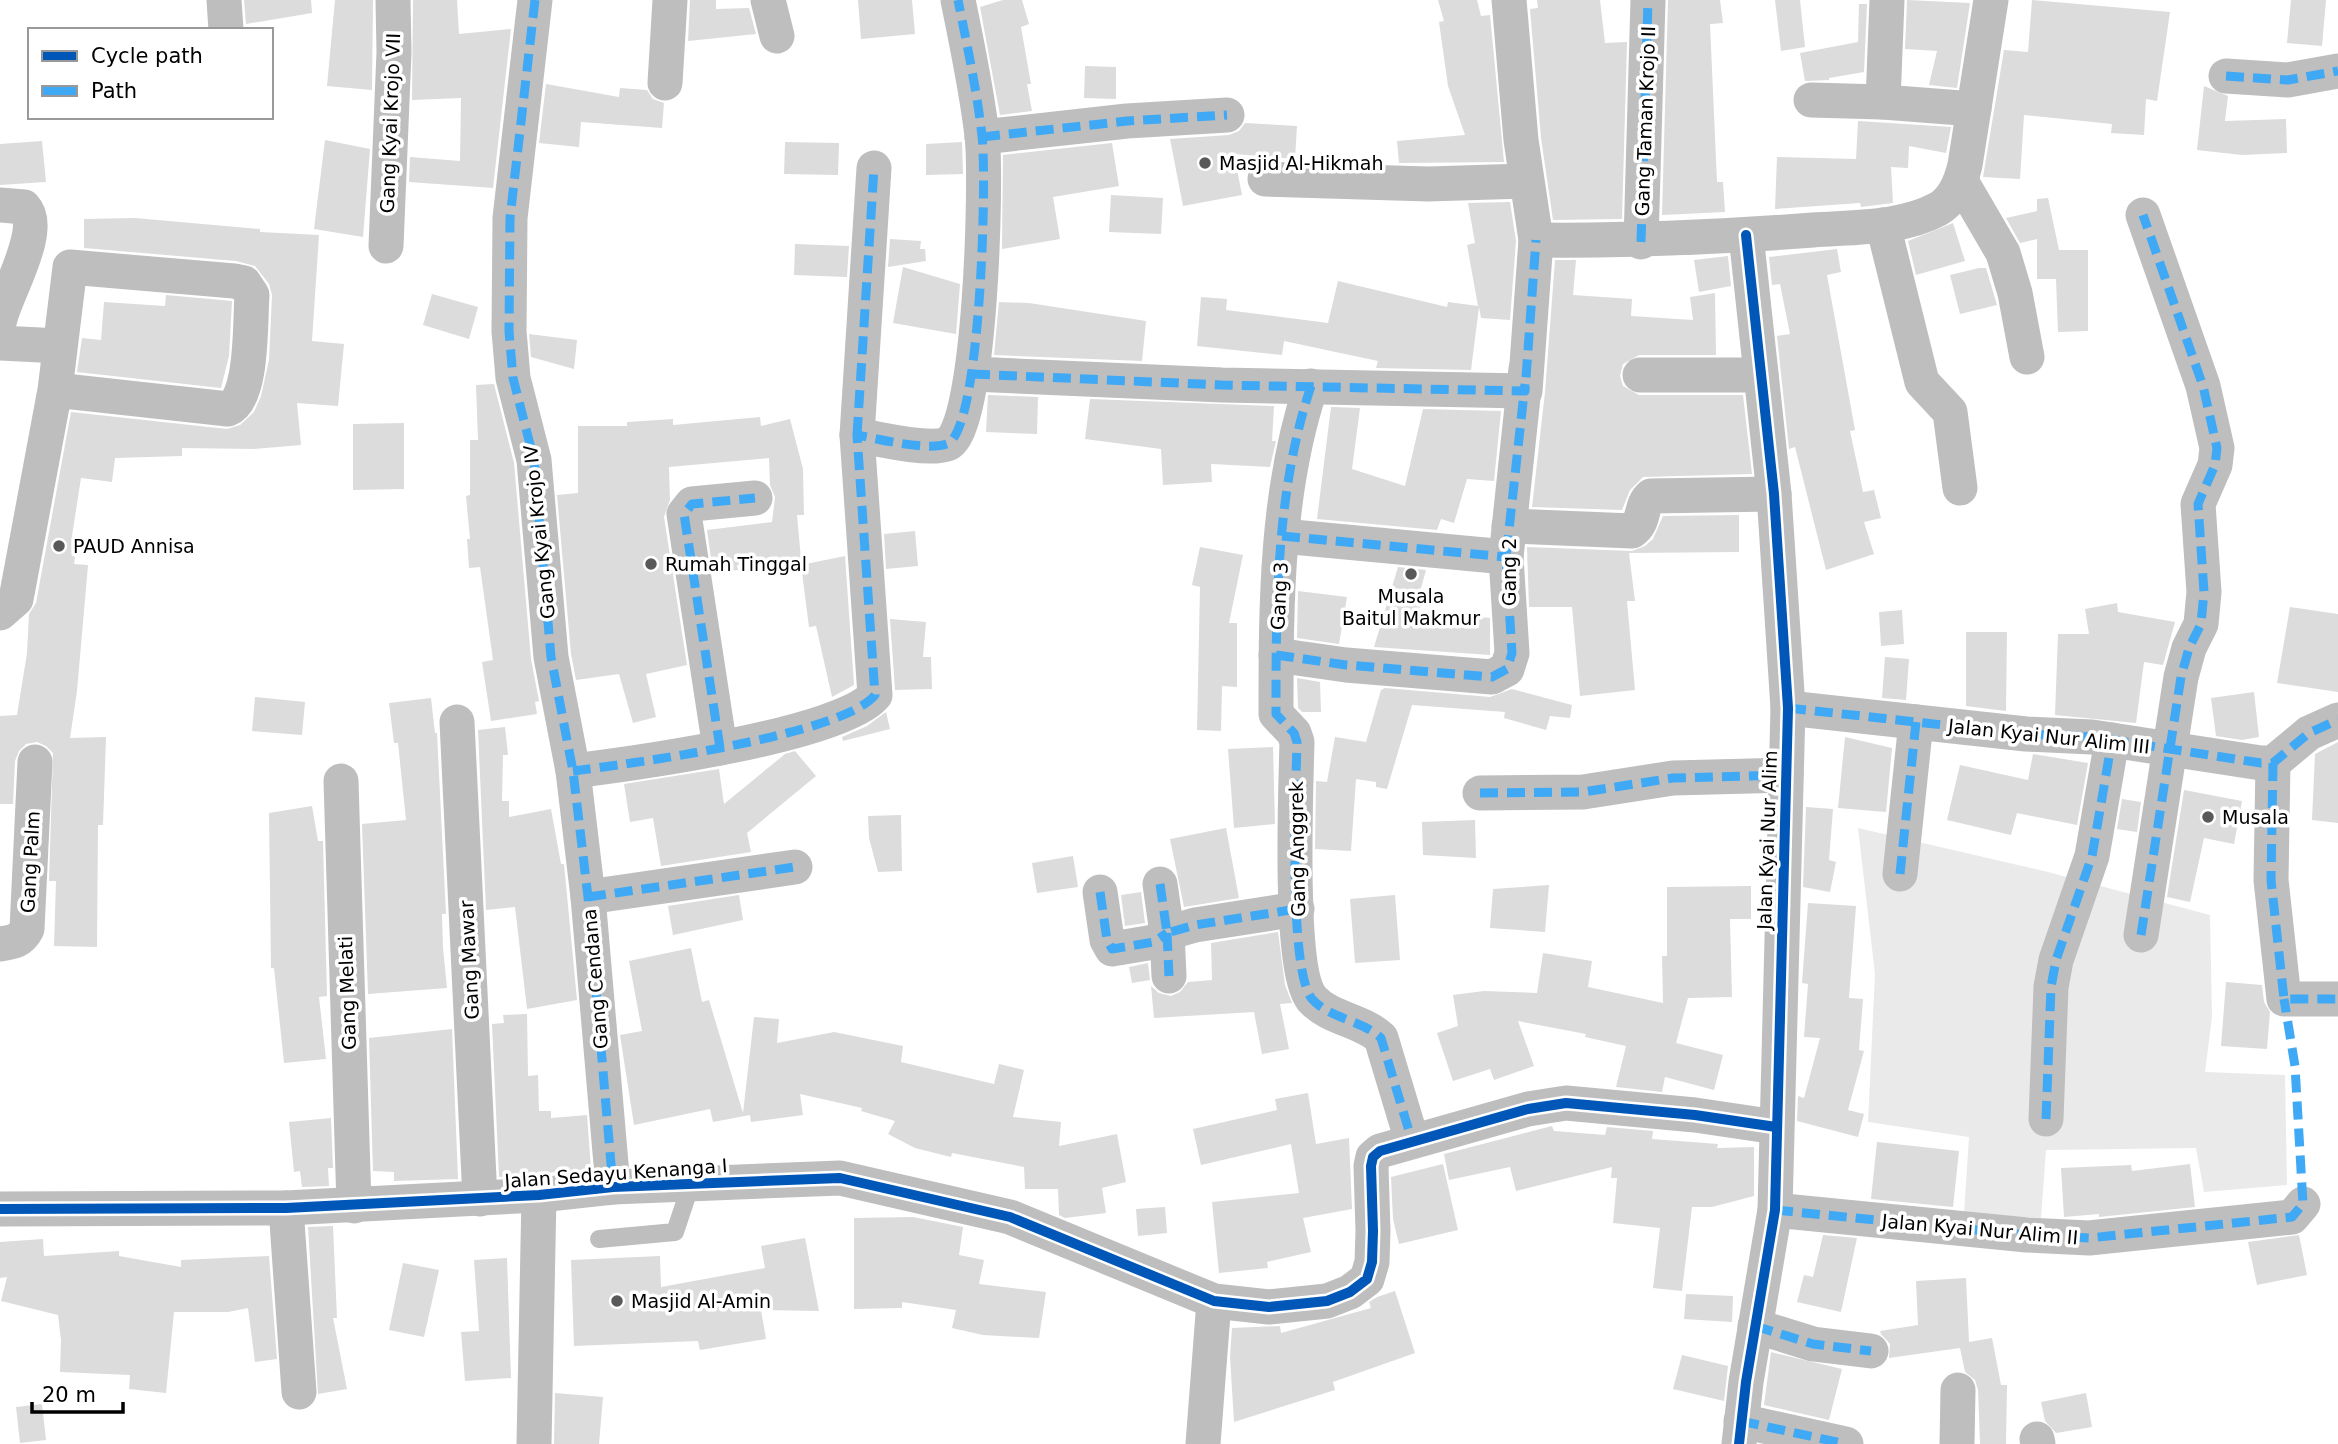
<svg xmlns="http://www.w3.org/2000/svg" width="2338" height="1444" viewBox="0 0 2338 1444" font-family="'DejaVu Sans',sans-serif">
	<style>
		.green { fill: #eaeaea }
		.building { fill: #dcdcdc }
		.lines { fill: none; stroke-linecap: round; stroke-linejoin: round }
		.lane { stroke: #bebebe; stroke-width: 18 }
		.street { stroke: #bebebe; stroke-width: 35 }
		.quiet { stroke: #3fa9f5; stroke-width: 9; stroke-dasharray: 18 9; stroke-linecap: butt }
		.cycleway-casing { stroke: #fff; stroke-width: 15 }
		.cycleway { stroke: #0057b8; stroke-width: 10 }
		.poi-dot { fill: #595959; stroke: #fff; stroke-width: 2.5 }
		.labels { text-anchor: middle; stroke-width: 7; stroke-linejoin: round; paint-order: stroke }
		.street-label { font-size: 19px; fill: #000; stroke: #fff }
		.poi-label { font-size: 19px; fill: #000; stroke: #fff; text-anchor: start }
	</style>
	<rect width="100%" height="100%" fill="#fff"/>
	<polygon class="green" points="1858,828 2044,871 2210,915 2212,1017 2205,1072 2285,1075 2287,1185 2204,1192 2196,1148 2046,1150 2041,1218 1964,1214 1969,1137 1868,1122 1875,974"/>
	<g class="building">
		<polygon points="244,0 311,0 312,13 246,24"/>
		<polygon points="335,0 373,0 372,90 327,86"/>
		<polygon points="413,0 457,0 459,34 511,29 493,188 409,182 410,157 460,161 461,98 412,100"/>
		<polygon points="690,0 716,0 716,9 749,8 756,34 688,41"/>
		<polygon points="858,0 912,0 915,34 861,39"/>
		<polygon points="1003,0 1022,0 1029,24 1021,27 1031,84 1027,84 1032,111 1000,115 980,7"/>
		<polygon points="1438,0 1477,0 1481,16 1490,15 1504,162 1399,163 1397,141 1465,135 1448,86 1439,22 1444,21"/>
		<polygon points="1537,0 1600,0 1605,43 1627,42 1622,219 1553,220 1541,138 1530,9 1538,8"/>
		<polygon points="1668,0 1720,0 1723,23 1710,24 1717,182 1723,182 1725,212 1662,215"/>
		<polygon points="1775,0 1800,0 1805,47 1781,51"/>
		<polygon points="1907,0 1970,3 1957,88 1929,85 1937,51 1905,49"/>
		<polygon points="2032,0 2170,12 2157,101 2146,99 2144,135 2111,133 2112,124 2024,115 2020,179 1983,177 2004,50 2028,52"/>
		<polygon points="2291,0 2326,0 2322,46 2287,43"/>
		<polygon points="1859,4 1867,4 1864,72 1829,78 1829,80 1805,81 1800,53 1858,42"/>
		<polygon points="1085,66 1116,67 1116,99 1084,98"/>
		<polygon points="546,84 619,97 620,88 647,90 653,99 664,103 662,128 581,122 579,147 539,143"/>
		<polygon points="2204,86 2228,96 2225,121 2286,119 2287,153 2242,155 2197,150"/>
		<polygon points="1858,121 1951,127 1946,153 1909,146 1908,168 1891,167 1893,203 1861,207 1860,203 1775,209 1777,157 1856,159"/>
		<polygon points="1245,123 1297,126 1295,159 1234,154 1242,195 1183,206 1170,139 1229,135 1239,131"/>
		<polygon points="325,140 370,149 363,237 314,229"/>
		<polygon points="42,141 46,182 0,185 0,144"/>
		<polygon points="785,142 839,143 838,175 784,174"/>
		<polygon points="962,142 963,174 926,175 926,144"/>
		<polygon points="1112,143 1119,186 1053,197 1060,239 1002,249 1003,155"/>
		<polygon points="1111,195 1163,198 1161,234 1109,232"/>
		<polygon points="2048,198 2059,250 2088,250 2088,331 2058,332 2056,279 2037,279 2037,239 2020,243 2006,218 2037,211 2037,199"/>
		<polygon points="1510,202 1516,241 1510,320 1481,318 1479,307 1471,370 1376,368 1378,361 1284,341 1282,355 1197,346 1201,297 1227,299 1226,310 1328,323 1338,281 1447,307 1448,302 1478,306 1467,245 1475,243 1468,203"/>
		<polygon points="135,218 260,229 260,232 319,235 312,341 344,344 338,406 297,403 301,445 254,449 182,448 182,456 115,458 112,482 81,478 72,536 78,537 74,564 88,565 77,691 70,738 106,737 103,825 98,825 97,947 54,946 56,881 49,881 53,753 46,746 37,742 26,744 19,751 15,761 13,804 0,804 0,716 17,715 27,653 29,614 36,603 71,412 227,429 240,425 254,412 261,396 269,360 272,295 269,284 255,266 236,261 84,248 84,219"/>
		<polygon points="1953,223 1965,261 1916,275 1908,241"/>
		<polygon points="890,239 921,241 920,249 925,249 926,261 888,267"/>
		<polygon points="795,244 849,246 847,277 794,275"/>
		<polygon points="1837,249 1841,272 1827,275 1855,430 1850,431 1863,492 1874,490 1881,518 1864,522 1874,554 1826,570 1795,447 1789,449 1777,336 1790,334 1780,284 1772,285 1769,257"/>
		<polygon points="1728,256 1731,286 1699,292 1694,260"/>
		<polygon points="1555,260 1576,260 1573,295 1632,299 1631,316 1693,320 1690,297 1715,293 1716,355 1639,355 1623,364 1620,376 1623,386 1639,395 1743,395 1752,474 1643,477 1630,490 1622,510 1532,507 1545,392"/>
		<polygon points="903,267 960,284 956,334 893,323"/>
		<polygon points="1979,268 1986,268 1997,305 1960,314 1950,275"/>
		<polygon points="432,294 478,307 469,339 423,325"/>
		<polygon points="166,295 232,301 229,356 221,388 77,372 82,338 101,340 104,302 165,306"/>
		<polygon points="999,302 1029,303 1146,321 1142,361 994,355"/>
		<polygon points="529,334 577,340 574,369 531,357"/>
		<polygon points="494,384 514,463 531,659 539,701 535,702 537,714 491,721 482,662 493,660 480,567 469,568 467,539 470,539 466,496 470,495 470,440 478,440 476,385"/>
		<polygon points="988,395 1038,397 1037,434 986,432"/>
		<polygon points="1090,399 1274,406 1272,441 1276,441 1270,467 1211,464 1212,482 1163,485 1161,449 1085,439"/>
		<polygon points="1331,407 1360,408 1352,469 1405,486 1423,409 1501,411 1494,481 1467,479 1454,523 1441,519 1437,530 1317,519"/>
		<polygon points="760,417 761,426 790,419 803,469 804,515 797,515 801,559 737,565 738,570 713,573 707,530 772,522 775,497 770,485 769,458 669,467 670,500 664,517 687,665 646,674 656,717 633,723 619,674 576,680 571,654 557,495 578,493 578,426 627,426 627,422 673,419 673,425"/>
		<polygon points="404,423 404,489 353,490 353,424"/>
		<polygon points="1739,515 1739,552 1629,553 1635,601 1627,601 1635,690 1580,696 1572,607 1529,607 1527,547 1632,551 1645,546 1653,539 1663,516"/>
		<polygon points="915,531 918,566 886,569 884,534"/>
		<polygon points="1200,547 1243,555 1229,623 1237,623 1237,687 1222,686 1221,731 1197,730 1200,587 1192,585"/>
		<polygon points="845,556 854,685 832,697 816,626 809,627 801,565"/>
		<polygon points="1398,567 1426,570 1416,606 1420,607 1419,611 1490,618 1490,655 1374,647"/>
		<polygon points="1298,591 1347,597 1339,644 1297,638"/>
		<polygon points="2117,603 2118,612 2175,622 2163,665 2144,662 2136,723 2055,715 2058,634 2089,634 2085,609"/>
		<polygon points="2290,607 2338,614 2338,692 2277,683"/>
		<polygon points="1902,610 1904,644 1881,646 1879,612"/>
		<polygon points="890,619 926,622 923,657 931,657 932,689 895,690"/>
		<polygon points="1966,632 2007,632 2006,711 1966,706"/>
		<polygon points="1885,657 1909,659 1906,700 1882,698"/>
		<polygon points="1297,678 1320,682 1321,712 1302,712 1298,708"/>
		<polygon points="1385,688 1490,697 1512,689 1572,705 1570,718 1550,716 1546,730 1504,718 1505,712 1412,705 1387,789 1376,787 1376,782 1356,779 1351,851 1315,849 1316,781 1327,782 1335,737 1366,742 1381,690"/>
		<polygon points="2254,692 2259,737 2242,740 2216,736 2211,698"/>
		<polygon points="255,697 305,702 302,735 252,731"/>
		<polygon points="431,698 435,733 437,733 446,914 442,914 443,948 447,988 368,994 362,824 406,820 398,743 394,743 389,703"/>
		<polygon points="886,712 890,729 843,741 842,737 867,726"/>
		<polygon points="505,727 508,755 503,755 502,801 509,801 509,817 551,809 561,864 564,864 577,1000 527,1009 515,907 486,910 478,730"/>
		<polygon points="1845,737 1892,748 1886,812 1838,808"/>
		<polygon points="2338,742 2338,823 2312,820 2315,754"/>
		<polygon points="1273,747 1275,824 1234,828 1228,749"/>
		<polygon points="795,751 816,776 747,833 751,852 661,866 653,818 630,822 624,784 719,769 724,804 785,754"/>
		<polygon points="2033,754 2088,763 2077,825 2017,813 2011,835 1947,820 1960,765 2028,780"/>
		<polygon points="2184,790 2242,801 2234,844 2204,838 2190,902 2167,897"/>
		<polygon points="2122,799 2141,802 2137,832 2117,829"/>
		<polygon points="312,806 318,841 323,841 327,996 319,997 326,1059 284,1063 274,968 271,968 269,813"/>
		<polygon points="1806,807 1833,809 1829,860 1836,862 1830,892 1803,887"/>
		<polygon points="901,815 902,871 878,872 869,838 868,816"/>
		<polygon points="1475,820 1476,858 1423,855 1422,822"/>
		<polygon points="1226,828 1239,898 1184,907 1170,839"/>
		<polygon points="1073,856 1078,887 1037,893 1032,863"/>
		<polygon points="1549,885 1545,932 1490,928 1493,889"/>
		<polygon points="1751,886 1751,919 1730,919 1732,997 1688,998 1676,1043 1723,1055 1714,1090 1665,1077 1662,1092 1616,1087 1626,1046 1585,1037 1586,1034 1518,1021 1534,1066 1494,1080 1490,1069 1453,1081 1437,1033 1458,1026 1453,995 1484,991 1537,993 1543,953 1592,961 1588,987 1663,1003 1662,956 1667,956 1667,887"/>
		<polygon points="1141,892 1145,923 1125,926 1121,895"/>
		<polygon points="739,895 743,920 673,935 668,906"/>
		<polygon points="1395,895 1400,960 1355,963 1350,899"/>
		<polygon points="1808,903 1856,906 1849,998 1863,999 1859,1050 1864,1051 1848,1110 1864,1114 1858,1137 1797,1121 1798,1096 1804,1098 1820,1038 1804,1037 1808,984 1802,983"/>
		<polygon points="1278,932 1285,985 1292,1003 1280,1004 1289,1049 1262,1054 1254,1012 1154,1018 1151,986 1159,993 1171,996 1180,992 1188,982 1212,980 1211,943"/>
		<polygon points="691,948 702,1002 709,1000 743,1113 754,1017 779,1019 777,1043 834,1032 903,1046 901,1062 994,1084 999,1064 1024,1070 1013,1117 1061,1122 1059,1146 1117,1134 1126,1182 1102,1188 1106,1213 1065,1218 1059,1215 1058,1189 1025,1189 1024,1167 952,1153 951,1157 915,1148 888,1134 895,1121 861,1111 862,1108 800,1094 803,1115 751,1122 750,1115 713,1122 710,1109 634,1125 620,1035 642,1031 629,961"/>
		<polygon points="1148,963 1150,980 1132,983 1129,967"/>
		<polygon points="2226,982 2262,985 2264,1002 2270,1012 2267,1049 2221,1046"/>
		<polygon points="527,1014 528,1076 538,1075 539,1111 551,1111 551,1118 587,1115 591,1169 499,1177 492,1024 504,1023 503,1015"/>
		<polygon points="452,1029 458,1179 394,1181 394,1172 373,1171 369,1038"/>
		<polygon points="1308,1093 1316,1144 1349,1138 1352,1209 1303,1218 1311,1252 1267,1262 1268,1268 1219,1273 1212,1202 1299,1193 1291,1144 1201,1165 1193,1129 1277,1110 1275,1099"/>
		<polygon points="331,1118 333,1168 328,1168 329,1186 302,1187 300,1171 294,1172 289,1122"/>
		<polygon points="1552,1126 1554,1131 1605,1135 1607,1127 1653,1131 1652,1139 1718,1144 1717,1148 1754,1147 1754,1196 1712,1207 1692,1207 1682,1291 1653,1288 1660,1228 1613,1223 1617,1178 1611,1178 1612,1167 1516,1191 1510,1167 1449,1180 1444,1154"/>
		<polygon points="1877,1142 1959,1151 1953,1207 1871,1199"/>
		<polygon points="1443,1164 1458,1230 1399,1244 1393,1219 1391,1177"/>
		<polygon points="2190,1164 2195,1207 2099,1217 2099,1214 2064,1217 2061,1168 2131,1165 2132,1171"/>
		<polygon points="1165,1207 1167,1233 1138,1236 1136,1209"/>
		<polygon points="913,1217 963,1227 959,1255 984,1260 979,1284 1046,1292 1039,1338 983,1335 952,1328 956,1310 902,1302 902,1308 854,1309 854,1218"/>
		<polygon points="333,1226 337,1318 333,1318 347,1389 318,1394 308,1227"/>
		<polygon points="1823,1235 1857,1238 1841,1312 1797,1302 1804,1275 1813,1277"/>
		<polygon points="2299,1235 2307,1275 2257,1285 2248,1242"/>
		<polygon points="805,1238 819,1311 761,1310 766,1339 700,1350 698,1341 574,1346 571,1260 660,1256 661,1287 765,1268 761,1246"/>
		<polygon points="43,1239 44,1256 119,1251 119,1256 181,1267 181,1260 269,1256 277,1359 255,1362 248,1308 228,1312 174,1312 166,1393 129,1389 130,1375 60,1372 61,1340 58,1315 1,1301 7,1277 0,1278 0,1242"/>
		<polygon points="507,1258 511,1378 465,1381 461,1332 479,1331 474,1260"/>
		<polygon points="403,1263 439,1270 424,1337 389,1330"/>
		<polygon points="1966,1278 1969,1342 1992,1338 2001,1385 2007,1385 2006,1444 1980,1444 1978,1390 1975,1380 1965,1372 1960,1348 1889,1358 1890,1344 1881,1334 1880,1331 1918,1325 1916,1281"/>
		<polygon points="1395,1291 1415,1353 1333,1382 1335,1390 1234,1422 1230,1357 1232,1328 1280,1326 1281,1333 1371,1308 1369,1302 1377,1297"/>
		<polygon points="1686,1294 1733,1296 1732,1322 1684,1319"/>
		<polygon points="1771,1352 1842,1369 1829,1420 1764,1405"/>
		<polygon points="1682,1355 1728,1366 1724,1401 1673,1389"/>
		<polygon points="555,1393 603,1397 599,1444 554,1444"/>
		<polygon points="2086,1393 2092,1427 2056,1433 2045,1421 2041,1402"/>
		<polygon points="42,1404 46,1440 20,1443 16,1407"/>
	</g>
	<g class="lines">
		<polyline class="lane" points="599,1239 675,1232 691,1184"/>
		<g class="street">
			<polyline points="224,0 226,30"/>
			<polyline points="535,0 510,218 509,331 513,378 534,460 551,657 573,771 588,897 613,1187"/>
			<polyline points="768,0 777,36"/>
			<polyline points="1887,0 1883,102 1974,109"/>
			<polyline points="2226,76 2288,80 2338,71"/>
			<polyline points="665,83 670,0"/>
			<polyline points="1811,100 1883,102"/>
			<polyline points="982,137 1127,121 1227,115"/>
			<polyline points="1265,179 1428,184 1526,181"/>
			<polyline points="1961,181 2003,253 2015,293 2027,357"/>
			<path d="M0,205L24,207C45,229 6,293 0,319"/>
			<polyline points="1883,225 1922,382 1950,412 1960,488"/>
			<path d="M1536,240C1629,241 1720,237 1813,230C1853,227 1901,229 1938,209C1954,200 1961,182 1965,165L1991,0"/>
			<polyline points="1641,242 1648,0"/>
			<polyline points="386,246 394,52 393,0"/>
			<polyline points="0,343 60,346"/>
			<polyline points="972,374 1222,385 1525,391 1536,240 1521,140 1509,0"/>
			<polyline points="1640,375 1761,375"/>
			<path d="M1311,386C1276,491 1276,604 1276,714L1294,733L1297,742C1296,785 1288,970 1312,999C1330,1019 1362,1020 1381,1038L1412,1141"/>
			<polyline points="857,435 874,168"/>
			<path d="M1509,526L1632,531C1645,523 1640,505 1651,496L1774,494"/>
			<polyline points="1282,536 1506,557"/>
			<path d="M0,613L16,599L55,390L70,267L234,281L244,283L252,295C250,321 253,400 228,409L55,390"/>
			<polyline points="1276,655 1346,665 1492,677 1507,669 1512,653 1506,557 1526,369"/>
			<polyline points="1788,708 2026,734 2092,737 2261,763 2273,763 2309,733 2338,720"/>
			<polyline points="457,722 480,1199"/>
			<polyline points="720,748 684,514 692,504 755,498"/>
			<polyline points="2273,763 2271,880 2284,999 2338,999"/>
			<path d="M573,771C630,764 843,735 875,695L857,435C878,439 927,451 947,444C981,431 987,177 982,136C977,91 967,45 958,0"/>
			<polyline points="341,781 354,1206"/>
			<polyline points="1480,793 1583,792 1673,778 1786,775"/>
			<polyline points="1900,874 1916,722"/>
			<polyline points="1160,884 1167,933 1195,925 1297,909"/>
			<polyline points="1100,892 1107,940 1112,949 1154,942 1167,933"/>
			<polyline points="588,897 795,867"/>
			<polyline points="1167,933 1169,976"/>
			<polyline points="2141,935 2181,677 2189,648 2201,624 2204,592 2198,504 2215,465 2217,448 2203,386 2143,215"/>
			<path d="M0,944C13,942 21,941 27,929L35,762"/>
			<polyline points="2046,1119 2051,987 2056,960 2092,856 2112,740"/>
			<polyline points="286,1208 299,1392"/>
			<polyline points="0,1209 286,1208 539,1195 613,1187 840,1178 1010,1217 1214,1301 1269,1307 1327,1301 1350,1292 1367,1279 1372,1262 1373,1231 1371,1166 1373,1157 1380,1151 1528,1109 1566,1103 1695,1115 1776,1127"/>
			<polyline points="1775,1210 2027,1235 2089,1238 2292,1217 2303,1204"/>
			<polyline points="1755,1326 1813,1344 1871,1351"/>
			<polyline points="1741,1421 1846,1444"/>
			<polyline points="2037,1439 2038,1444"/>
			<polyline points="534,1444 539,1195"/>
			<polyline points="1203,1444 1214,1301"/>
			<polyline points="1739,1444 1746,1382 1775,1210 1788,708 1774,494 1746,235"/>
			<polyline points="1957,1444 1958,1390"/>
		</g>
		<g class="quiet">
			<polyline points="535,0 510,218 509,331 513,378 534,460 551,657 573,771 588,897 613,1187"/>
			<polyline points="2226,76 2288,80 2338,71"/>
			<polyline points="982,137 1127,121 1227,115"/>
			<polyline points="1641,242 1648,0"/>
			<polyline points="972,374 1222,385 1525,391 1536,240"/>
			<path d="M1311,386C1276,491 1276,604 1276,714L1294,733L1297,742C1296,785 1288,970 1312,999C1330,1019 1362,1020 1381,1038L1412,1141"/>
			<polyline points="857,435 874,168"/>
			<polyline points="1282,536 1506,557"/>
			<polyline points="1276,655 1346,665 1492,677 1507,669 1512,653 1506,557 1525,384"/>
			<polyline points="1788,708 2026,734 2092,737 2261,763 2273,763 2309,733 2338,720"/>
			<polyline points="720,748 684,514 692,504 755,498"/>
			<polyline points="2273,763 2271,880 2284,999 2338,999"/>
			<path d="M573,771C630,764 843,735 875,695L857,435C878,439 927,451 947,444C981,431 987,177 982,136C977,91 967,45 958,0"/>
			<polyline points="1480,793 1583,792 1673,778 1786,775"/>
			<polyline points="1900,874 1916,722"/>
			<polyline points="1160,884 1167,933 1195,925 1297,909"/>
			<polyline points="1100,892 1107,940 1112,949 1154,942 1167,933"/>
			<polyline points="588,897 795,867"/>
			<polyline points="1167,933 1169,976"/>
			<polyline points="2141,935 2181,677 2189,648 2201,624 2204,592 2198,504 2215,465 2217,448 2203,386 2143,215"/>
			<polyline points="2046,1119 2051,987 2056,960 2092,856 2112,740"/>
			<polyline points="1775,1210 2027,1235 2089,1238 2292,1217 2303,1204 2295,1066 2284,999"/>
			<polyline points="1755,1326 1813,1344 1871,1351"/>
			<polyline points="1741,1421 1846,1444"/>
		</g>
		<g class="cycleway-casing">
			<g id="cycleway">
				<polyline points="0,1209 286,1208 539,1195 613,1187 840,1178 1010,1217 1214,1301 1269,1307 1327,1301 1350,1292 1367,1279 1372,1262 1373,1231 1371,1166 1373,1157 1380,1151 1528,1109 1566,1103 1695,1115 1776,1127"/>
				<polyline points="1739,1444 1746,1382 1775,1210 1788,708 1774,494 1746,235"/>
			</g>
		</g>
		<use href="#cycleway" class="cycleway"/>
	</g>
	<g class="poi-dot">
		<circle cx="1205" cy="163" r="7"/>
		<circle cx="59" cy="546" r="7"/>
		<circle cx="651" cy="564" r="7"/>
		<circle cx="1411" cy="574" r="7"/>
		<circle cx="2208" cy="817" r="7"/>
		<circle cx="617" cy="1301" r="7"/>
	</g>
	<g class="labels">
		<g class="street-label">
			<text transform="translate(1645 121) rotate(-88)" y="7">Gang Taman Krojo II</text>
			<text transform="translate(390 123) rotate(-88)" y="7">Gang Kyai Krojo VII</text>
			<text transform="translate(539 532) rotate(-96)" y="7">Gang Kyai Krojo IV</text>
			<text transform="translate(1509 572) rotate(-90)" y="7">Gang 2</text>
			<text transform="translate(1279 596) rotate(-87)" y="7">Gang 3</text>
			<text transform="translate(2049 736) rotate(6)" y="7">Jalan Kyai Nur Alim III</text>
			<text transform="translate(1767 840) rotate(-88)" y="7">Jalan Kyai Nur Alim</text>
			<text transform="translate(1297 849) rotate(-91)" y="7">Gang Anggrek</text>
			<text transform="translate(30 862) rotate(-87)" y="7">Gang Palm</text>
			<text transform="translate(469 960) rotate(-93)" y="7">Gang Mawar</text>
			<text transform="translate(595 979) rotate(-95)" y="7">Gang Cendana</text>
			<text transform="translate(347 993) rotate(-92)" y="7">Gang Melati</text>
			<text transform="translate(616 1173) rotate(-4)" y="7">Jalan Sedayu Kenanga I</text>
			<text transform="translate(1980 1229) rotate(5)" y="7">Jalan Kyai Nur Alim II</text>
		</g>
		<g class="poi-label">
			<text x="1219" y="170">Masjid Al-Hikmah</text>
			<text x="73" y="553">PAUD Annisa</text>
			<text x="665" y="571">Rumah Tinggal</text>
			<text x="1411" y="603" text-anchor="middle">Musala<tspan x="1411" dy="22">Baitul Makmur</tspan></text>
			<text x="2222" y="824">Musala</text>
			<text x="631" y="1308">Masjid Al-Amin</text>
		</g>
	</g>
	<rect x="28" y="28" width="245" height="91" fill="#ffffff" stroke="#999999" stroke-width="2"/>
	<rect x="42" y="51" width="35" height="10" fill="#0057b8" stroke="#999999" stroke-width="2"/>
	<text x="91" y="63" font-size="21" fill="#000000">Cycle path</text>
	<rect x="42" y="86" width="35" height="10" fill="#3fa9f5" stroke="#999999" stroke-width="2"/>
	<text x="91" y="98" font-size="21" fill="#000000">Path</text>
	<path d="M32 1402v10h91v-10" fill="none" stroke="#000000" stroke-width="3.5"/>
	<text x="42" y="1402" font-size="21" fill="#000000" stroke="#ffffff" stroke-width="5" paint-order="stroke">20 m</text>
</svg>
